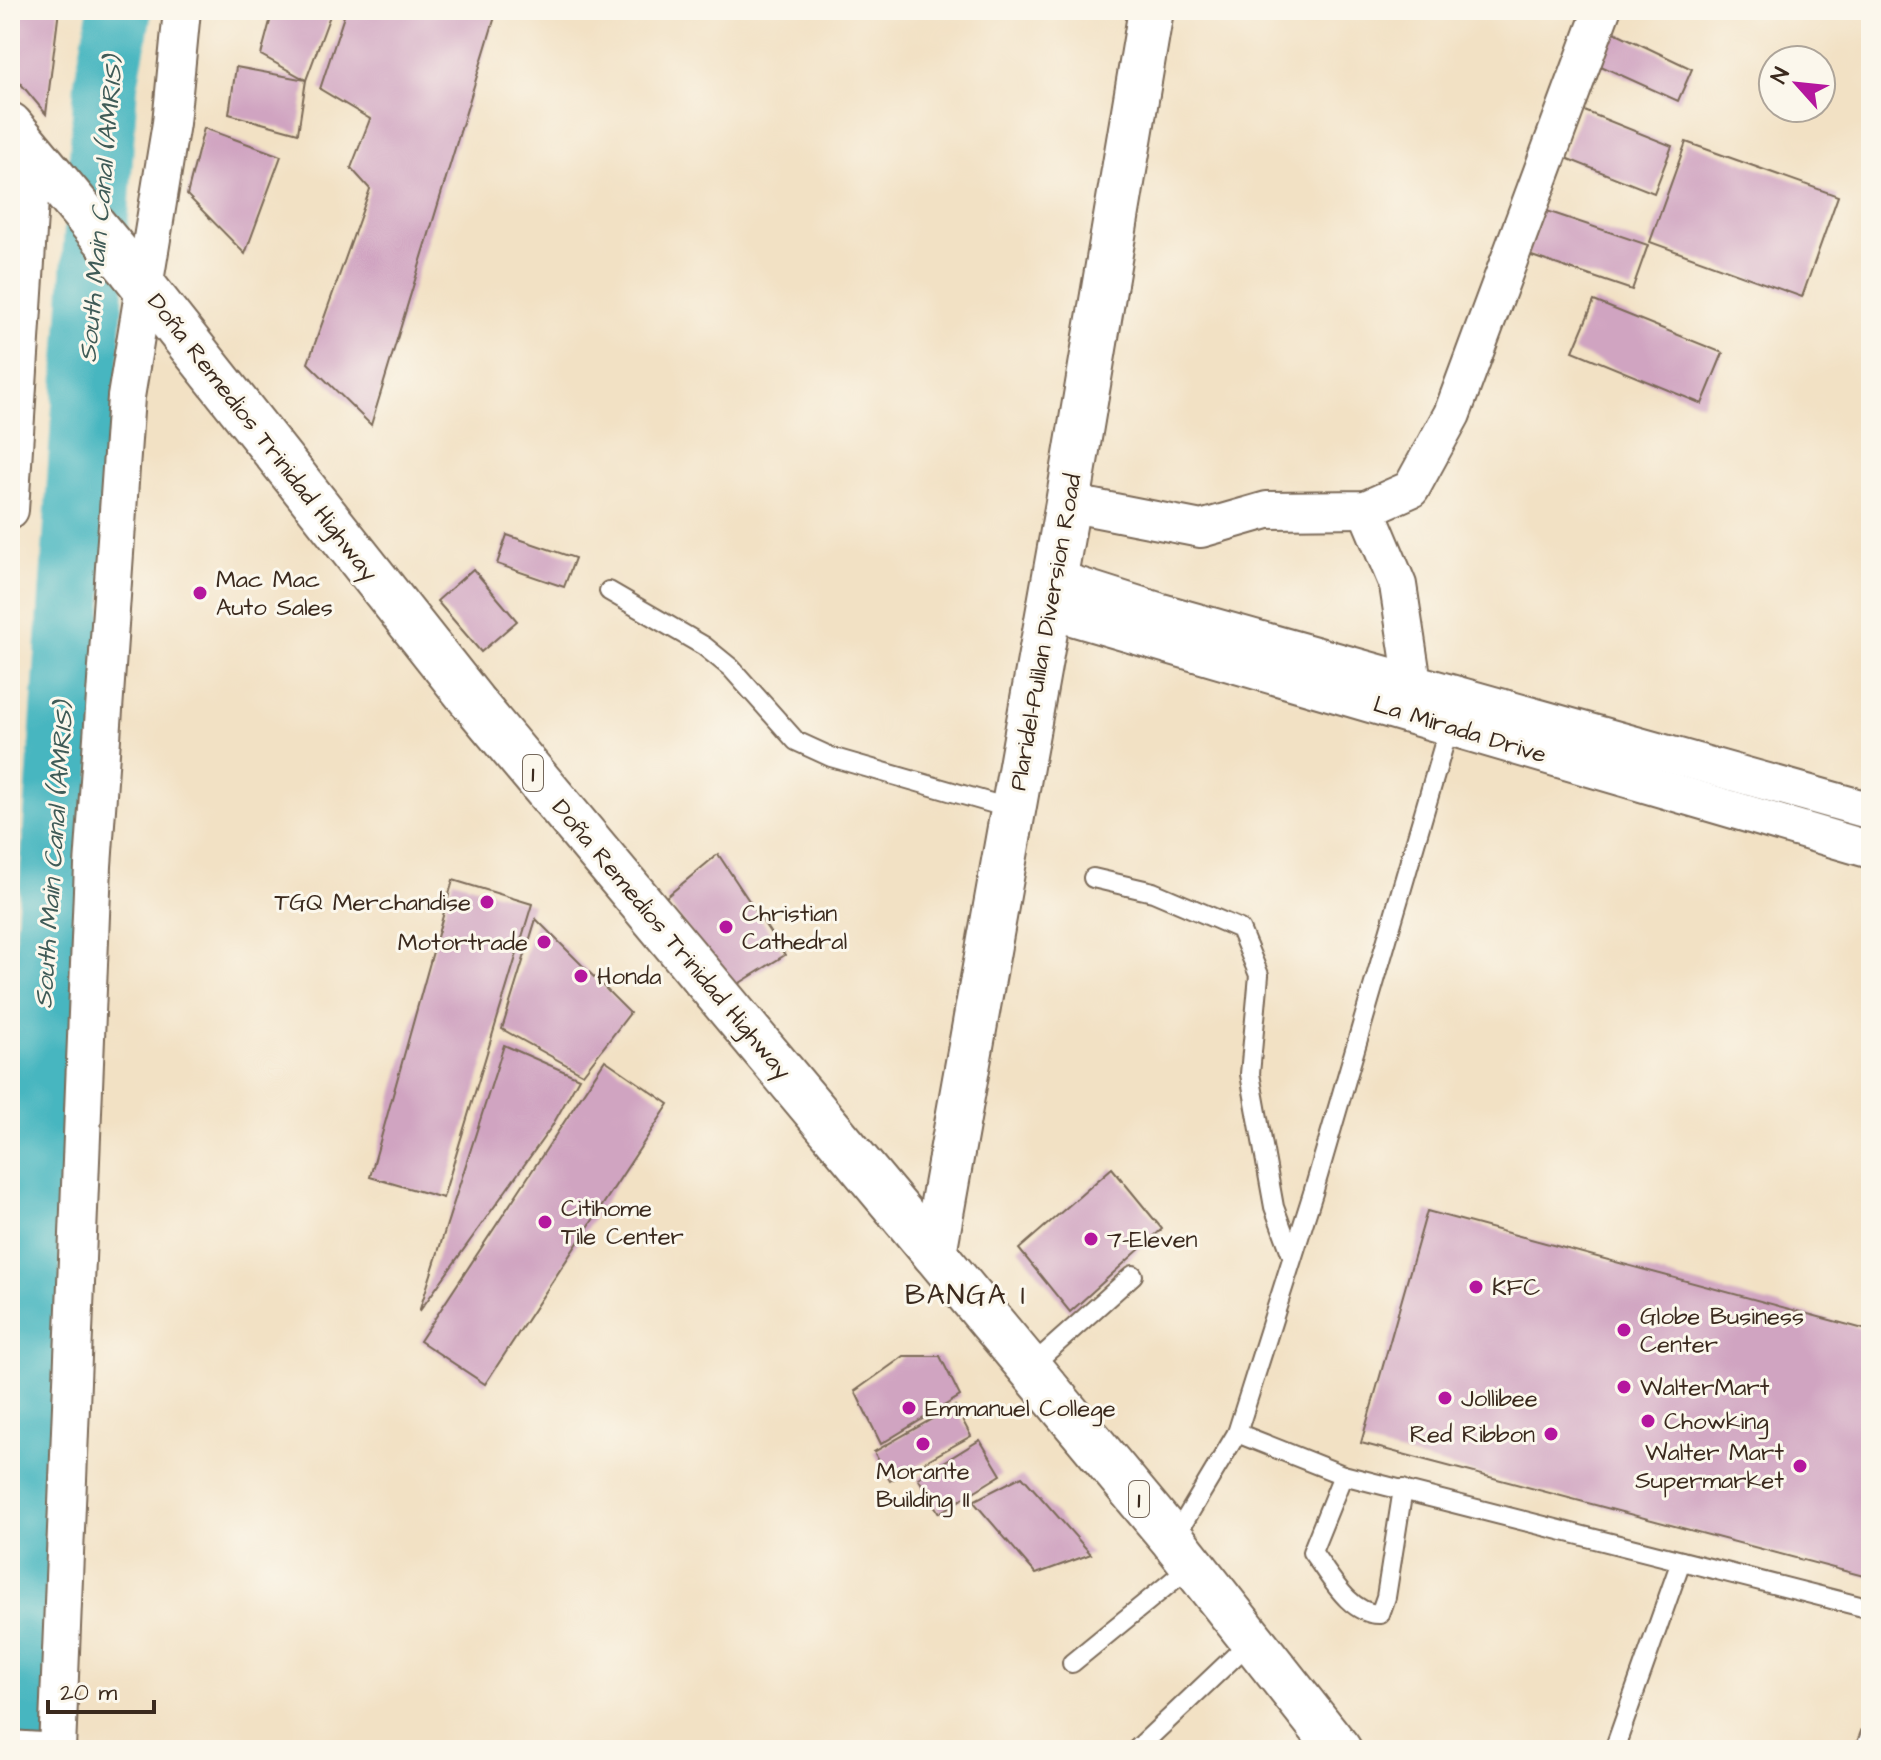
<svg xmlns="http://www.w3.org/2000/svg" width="1881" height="1760" viewBox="0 0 1881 1760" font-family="'Architects Daughter',sans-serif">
<rect width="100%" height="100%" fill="#fbf7ec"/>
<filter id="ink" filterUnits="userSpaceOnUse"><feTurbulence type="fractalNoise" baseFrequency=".0125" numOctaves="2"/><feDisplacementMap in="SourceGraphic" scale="16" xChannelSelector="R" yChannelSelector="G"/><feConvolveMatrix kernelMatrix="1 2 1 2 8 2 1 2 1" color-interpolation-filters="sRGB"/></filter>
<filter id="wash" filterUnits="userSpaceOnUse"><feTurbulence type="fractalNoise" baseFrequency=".006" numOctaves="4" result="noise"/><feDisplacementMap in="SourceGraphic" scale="32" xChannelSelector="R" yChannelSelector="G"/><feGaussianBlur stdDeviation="1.8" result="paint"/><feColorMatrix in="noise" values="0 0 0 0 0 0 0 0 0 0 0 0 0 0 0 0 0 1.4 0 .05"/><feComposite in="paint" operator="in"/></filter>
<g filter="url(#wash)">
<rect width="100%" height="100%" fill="#f2e1c4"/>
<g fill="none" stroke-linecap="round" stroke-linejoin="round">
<path stroke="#47b6c0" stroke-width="64" d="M 22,1750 L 33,1475 L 28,1226 L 106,84 L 120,10"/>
</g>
<g id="blocks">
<g fill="#d0a4c1">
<path d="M 10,10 L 59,10 L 46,114 L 10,71 Z"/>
<path d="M 273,10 L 332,10 L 306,80 L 261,55 Z"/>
<path d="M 346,10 L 497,10 L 371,425 L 308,363 L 370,189 L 351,168 L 370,119 L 320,89 Z"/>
<path d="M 1608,29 L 1692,69 L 1678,101 L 1592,62 Z"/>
<path d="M 236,67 L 306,80 L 298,133 L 229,114 Z"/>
<path d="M 1582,110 L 1672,146 L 1654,193 L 1563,157 Z"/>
<path d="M 204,128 L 281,156 L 245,254 L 187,195 Z"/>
<path d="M 1686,142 L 1838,196 L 1802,297 L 1650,242 Z"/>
<path d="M 1538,208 L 1648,245 L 1632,290 L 1523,253 Z"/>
<path d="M 1594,301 L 1723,353 L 1702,404 L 1573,351 Z"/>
<path d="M 507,535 L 575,558 L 564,587 L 497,564 Z"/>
<path d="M 473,569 L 517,621 L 481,652 L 437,601 Z"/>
<path d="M 718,854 L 785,955 L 730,989 L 665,898 Z"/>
<path d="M 453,880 L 532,904 L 443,1198 L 370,1177 Z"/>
<path d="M 536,919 L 630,1013 L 583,1074 L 502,1029 Z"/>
<path d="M 504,1045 L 579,1078 L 552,1126 L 419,1312 Z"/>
<path d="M 605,1060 L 669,1104 L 485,1384 L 420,1341 Z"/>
<path d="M 1112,1168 L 1162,1229 L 1070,1312 L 1019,1249 Z"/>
<path d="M 1427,1211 L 1871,1331 L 1871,1578 L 1361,1443 Z"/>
<path d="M 904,1356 L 940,1356 L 960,1396 L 881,1444 L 855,1391 Z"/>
<path d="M 955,1406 L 971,1436 L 890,1481 L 874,1452 Z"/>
<path d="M 980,1440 L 1001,1475 L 939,1513 L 918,1478 Z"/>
<path d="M 1022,1476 L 1091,1554 L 1036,1574 L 973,1501 Z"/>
</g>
</g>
</g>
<g filter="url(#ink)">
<use href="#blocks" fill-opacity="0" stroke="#7b6a58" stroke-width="2"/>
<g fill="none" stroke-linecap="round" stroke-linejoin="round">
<defs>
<g id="service">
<path d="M 609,591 L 704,646 L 731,668 L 796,741 L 831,757 L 1012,809"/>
<path d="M 1093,878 L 1153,892 L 1240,929 L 1259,975 L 1250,1074 L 1274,1207 L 1291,1253"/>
<path d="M 1029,1368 L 1133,1275"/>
<path d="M 1237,1433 L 1343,1475 L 1871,1609"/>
<path d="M 1343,1475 L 1312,1552 C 1329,1574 1349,1615 1380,1614 L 1386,1597 L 1403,1489"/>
<path d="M 1173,1540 L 1237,1433 L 1313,1193 L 1451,720"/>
<path d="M 1072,1663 L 1192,1565"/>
<path d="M 10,1740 L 57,1743"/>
<path d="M 1136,1750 L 1251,1641"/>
<path d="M 1614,1750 L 1681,1561"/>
<path d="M 1865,1750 L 1871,1733"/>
</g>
<g id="minor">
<path d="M 1068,503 L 1201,529 L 1267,510 L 1366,509 L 1411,489 L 1452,414 L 1602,10"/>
<path d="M 1366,509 L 1398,585 L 1413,683"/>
<path d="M 10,510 L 33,153"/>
<path d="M 1054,578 L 1158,611 L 1871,811"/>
<path d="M 1048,610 L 1871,850"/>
<path d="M 57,1750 L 93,866 L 126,397 L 171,123 L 182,10"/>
</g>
<path id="primary" d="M 10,125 L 131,270 L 473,702 L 934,1253"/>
<path id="trunk" d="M 1151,10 L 1068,503 L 934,1253 L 1173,1540 L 1339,1750"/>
</defs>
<use href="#service" stroke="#7b6a58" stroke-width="22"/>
<use href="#minor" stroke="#7b6a58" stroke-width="40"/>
<use href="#primary" stroke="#7b6a58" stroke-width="48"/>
<use href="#trunk" stroke="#7b6a58" stroke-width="48"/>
<use href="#service" stroke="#fff" stroke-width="18"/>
<use href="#minor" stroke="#fff" stroke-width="36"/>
<use href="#primary" stroke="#fff" stroke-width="44"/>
<use href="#trunk" stroke="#fff" stroke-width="44"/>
</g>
</g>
<g fill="#b5179e" stroke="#fbf7ec" stroke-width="3">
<circle cx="200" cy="593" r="8"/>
<circle cx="487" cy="902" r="8"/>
<circle cx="726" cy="927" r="8"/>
<circle cx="544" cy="942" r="8"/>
<circle cx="581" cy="976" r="8"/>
<circle cx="545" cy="1222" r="8"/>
<circle cx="1091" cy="1239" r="8"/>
<circle cx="1476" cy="1287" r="8"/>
<circle cx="1624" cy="1330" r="8"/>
<circle cx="1624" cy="1387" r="8"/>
<circle cx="1445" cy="1398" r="8"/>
<circle cx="909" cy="1408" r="8"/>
<circle cx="1648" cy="1421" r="8"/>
<circle cx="1551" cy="1434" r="8"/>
<circle cx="923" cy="1444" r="8"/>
<circle cx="1800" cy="1466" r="8"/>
</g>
<g text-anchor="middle" stroke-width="6" stroke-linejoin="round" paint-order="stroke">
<g fill="#fbf7ec" stroke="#75685c" stroke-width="2">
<rect x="523" y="755" width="20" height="36" rx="6"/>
<rect x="1129" y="1481" width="20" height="36" rx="6"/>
</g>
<g font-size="22" font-weight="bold" fill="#3b2a1e">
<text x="533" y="781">1</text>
<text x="1139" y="1507">1</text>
</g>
<g font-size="24" fill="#3b2a1e" stroke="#fbf7ec">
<text transform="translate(263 437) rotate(52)" y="8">Doña Remedios Trinidad Highway</text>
<text transform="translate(1045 632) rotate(-80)" y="8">Plaridel-Pulilan Diversion Road</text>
<text transform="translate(1460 729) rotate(17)" y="8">La Mirada Drive</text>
<text transform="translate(672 939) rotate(50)" y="8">Doña Remedios Trinidad Highway</text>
</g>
<g font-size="24" fill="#3b2a1e" stroke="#fbf7ec" text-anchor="start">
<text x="216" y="587">Mac Mac<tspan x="216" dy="28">Auto Sales</tspan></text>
<text x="471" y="910" text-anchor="end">TGQ Merchandise</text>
<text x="742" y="921">Christian<tspan x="742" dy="28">Cathedral</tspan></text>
<text x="528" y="950" text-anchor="end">Motortrade</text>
<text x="597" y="984">Honda</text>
<text x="561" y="1216">Citihome<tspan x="561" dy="28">Tile Center</tspan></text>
<text x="1107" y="1247">7-Eleven</text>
<text x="1492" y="1295">KFC</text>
<text x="1640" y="1324">Globe Business<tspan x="1640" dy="28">Center</tspan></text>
<text x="1640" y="1395">WalterMart</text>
<text x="1461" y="1406">Jollibee</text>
<text x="925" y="1416">Emmanuel College</text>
<text x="1664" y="1429">Chowking</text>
<text x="1535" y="1442" text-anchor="end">Red Ribbon</text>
<text x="1784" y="1460" text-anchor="end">Walter Mart<tspan x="1784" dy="28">Supermarket</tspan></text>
<text x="923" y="1479" text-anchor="middle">Morante<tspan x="923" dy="28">Building II</tspan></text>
</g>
<g font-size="26" font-style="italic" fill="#3f5b57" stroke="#fbf7ec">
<text transform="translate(100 209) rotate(-85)" y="9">South Main Canal (AMRIS)</text>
<text transform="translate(53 855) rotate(-86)" y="9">South Main Canal (AMRIS)</text>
</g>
<g font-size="28" letter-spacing="2" fill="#3b2a1e" stroke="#fbf7ec">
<text x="966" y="1304">BANGA I</text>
</g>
</g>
<rect width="1881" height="1760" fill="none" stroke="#fbf7ec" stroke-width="40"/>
<g transform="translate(1797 84) rotate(297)"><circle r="38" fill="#fbf7ec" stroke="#aea59a" stroke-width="2"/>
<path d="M0-6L14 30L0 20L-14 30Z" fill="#b5179e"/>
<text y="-12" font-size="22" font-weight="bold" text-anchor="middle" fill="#3b2a1e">N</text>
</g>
<path d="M48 1700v12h106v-12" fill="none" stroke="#3b2a1e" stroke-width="4"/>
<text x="60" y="1700" font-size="24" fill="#3b2a1e" stroke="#fbf7ec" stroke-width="6" paint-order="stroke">20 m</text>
</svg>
